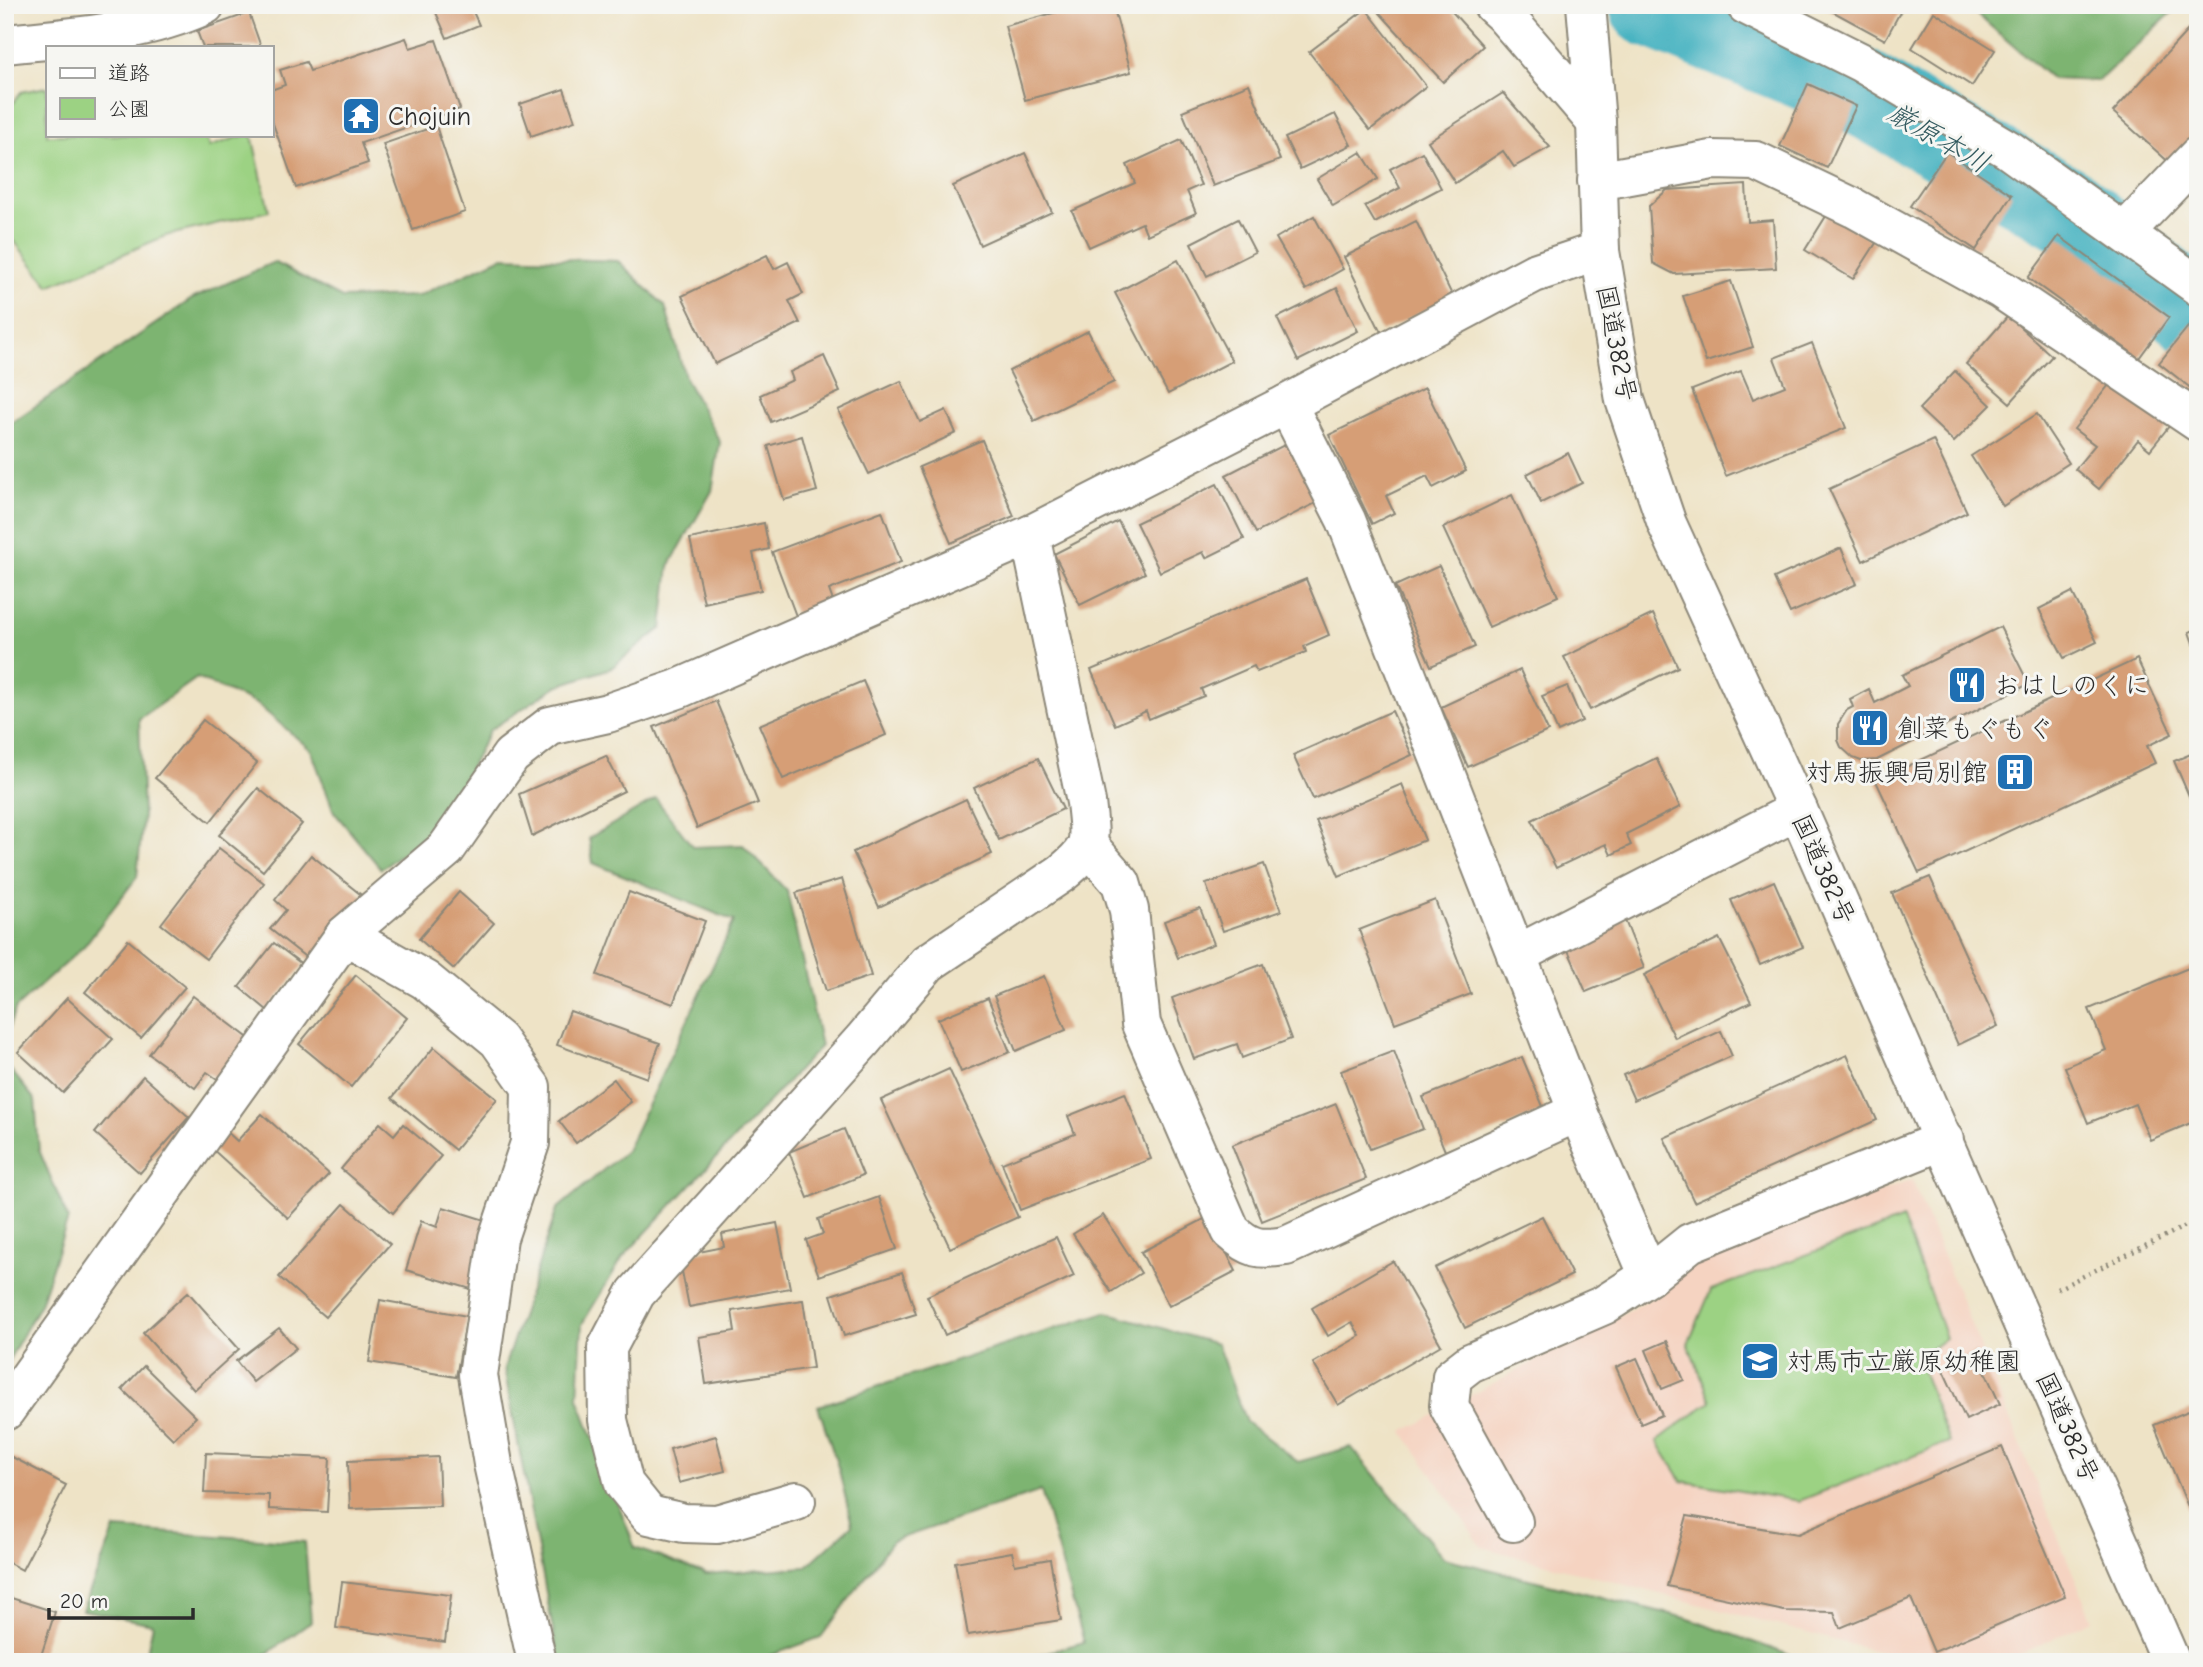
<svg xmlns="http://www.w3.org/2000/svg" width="2203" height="1667" viewBox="0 0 2203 1667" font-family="'Comic Neue','Klee One',sans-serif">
<rect width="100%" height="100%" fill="#f6f6f2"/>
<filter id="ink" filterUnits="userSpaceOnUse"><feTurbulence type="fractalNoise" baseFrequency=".0143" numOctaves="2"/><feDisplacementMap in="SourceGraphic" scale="14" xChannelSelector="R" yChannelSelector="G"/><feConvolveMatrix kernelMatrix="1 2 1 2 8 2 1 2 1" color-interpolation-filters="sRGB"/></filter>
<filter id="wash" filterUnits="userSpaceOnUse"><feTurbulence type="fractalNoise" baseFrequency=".00686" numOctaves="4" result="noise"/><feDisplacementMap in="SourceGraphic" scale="28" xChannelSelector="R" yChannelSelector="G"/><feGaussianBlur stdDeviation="1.57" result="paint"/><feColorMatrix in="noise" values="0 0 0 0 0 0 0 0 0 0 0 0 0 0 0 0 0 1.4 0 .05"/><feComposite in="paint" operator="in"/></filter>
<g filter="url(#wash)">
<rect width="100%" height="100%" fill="#eee3c6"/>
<path fill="#f5d3c1" d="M 1912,1180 L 2092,1620 L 2004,1662 L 1917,1662 L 1482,1547 L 1403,1432 L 1667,1290 L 1685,1266 Z"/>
<g fill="#9cd283" stroke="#647e57" stroke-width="2">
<path d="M 47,87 L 47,135 L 205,135 L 209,147 L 245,135 L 252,135 L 269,211 L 165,236 L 49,286 L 5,229 L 5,114 L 21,92 Z"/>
<path d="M 1903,1219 L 1946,1338 L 1918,1359 L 1949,1442 L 1799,1501 L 1682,1481 L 1657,1441 L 1711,1401 L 1688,1344 L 1711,1290 Z"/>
</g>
<g fill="#7db471" stroke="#54704e" stroke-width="2">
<path d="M 1966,5 L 2180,5 L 2098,81 L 2052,79 Z"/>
<path d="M 502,257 L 618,261 L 665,306 L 686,380 L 720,442 L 712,491 L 669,566 L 662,628 L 611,668 L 557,686 L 490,730 L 440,825 L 381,869 L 334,812 L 311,750 L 257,704 L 197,678 L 139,719 L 143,816 L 137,877 L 84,946 L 15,1009 L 5,1040 L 5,427 L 192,299 L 274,262 L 342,298 L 418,296 Z"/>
<path d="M 656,799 L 693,847 L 743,845 L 787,891 L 821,1046 L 623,1257 L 582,1324 L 578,1398 L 635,1548 L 706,1574 L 806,1567 L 852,1525 L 839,1470 L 818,1406 L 1106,1312 L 1217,1344 L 1246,1422 L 1298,1462 L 1351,1447 L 1444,1558 L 1686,1618 L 1809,1662 L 1012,1662 L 1084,1642 L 1041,1491 L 892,1541 L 821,1637 L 753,1662 L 559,1662 L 504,1368 L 557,1209 L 626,1151 L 734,921 L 593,863 L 589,838 Z"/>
<path d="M 5,1063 L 35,1100 L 39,1150 L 68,1219 L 40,1304 L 5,1367 Z"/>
<path d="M 115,1529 L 305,1542 L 311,1622 L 255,1662 L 145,1662 L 153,1624 L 82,1610 Z"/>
</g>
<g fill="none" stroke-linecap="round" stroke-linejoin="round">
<path stroke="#43b1c0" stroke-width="86" d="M 1652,5 L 1847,84 L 2069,211 L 2198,316"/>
</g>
<g id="blocks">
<g fill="#d69e76">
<path d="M 440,5 L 470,5 L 479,25 L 447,38 L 434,8 Z"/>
<path d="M 1083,5 L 1113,5 L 1131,72 L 1025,100 L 1005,26 Z"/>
<path d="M 1386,5 L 1446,5 L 1483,46 L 1443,82 L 1379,12 Z"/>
<path d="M 1821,5 L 1904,5 L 1885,40 Z"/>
<path d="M 1366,9 L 1426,86 L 1370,130 L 1309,52 Z"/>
<path d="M 1934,12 L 1995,50 L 1972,86 L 1912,48 Z"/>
<path d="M 249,13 L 261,47 L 203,47 L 197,31 Z"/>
<path d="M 2198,19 L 2198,137 L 2172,165 L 2113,112 Z"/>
<path d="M 406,38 L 410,48 L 436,40 L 460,109 L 361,143 L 368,163 L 296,188 L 271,118 L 271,90 L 285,85 L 280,70 L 306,62 L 310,71 Z"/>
<path d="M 1249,84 L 1280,160 L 1213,186 L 1182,111 Z"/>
<path d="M 1808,84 L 1856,106 L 1827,168 L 1780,146 Z"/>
<path d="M 564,89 L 575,121 L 531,136 L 520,104 Z"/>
<path d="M 1503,93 L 1550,147 L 1514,167 L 1503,151 L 1455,183 L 1428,141 Z"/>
<path d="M 1335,114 L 1351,145 L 1300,169 L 1285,138 Z"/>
<path d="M 436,126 L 465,212 L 413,230 L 383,144 Z"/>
<path d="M 1181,140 L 1201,185 L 1187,191 L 1196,213 L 1147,235 L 1142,223 L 1089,247 L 1072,211 L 1135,183 L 1127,165 Z"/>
<path d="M 1361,152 L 1378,179 L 1333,206 L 1317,179 Z"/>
<path d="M 1422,152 L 1441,188 L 1375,223 L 1365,206 L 1400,188 L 1390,169 Z"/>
<path d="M 1947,152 L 2012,195 L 1976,250 L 1910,206 Z"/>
<path d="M 1025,153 L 1052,212 L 980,245 L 953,186 Z"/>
<path d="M 1746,185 L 1748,222 L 1773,220 L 1776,268 L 1674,274 L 1653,263 L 1649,206 L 1667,190 Z"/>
<path d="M 1828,213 L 1876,243 L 1853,279 L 1805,250 Z"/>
<path d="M 1314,216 L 1343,269 L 1306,290 L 1276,238 Z"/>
<path d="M 1238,219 L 1255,252 L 1207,276 L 1191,243 Z"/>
<path d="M 1416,221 L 1453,297 L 1381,332 L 1344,257 Z"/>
<path d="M 2059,236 L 2169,317 L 2139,358 L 2028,278 Z"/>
<path d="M 767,255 L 774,269 L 788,262 L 803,294 L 789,301 L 800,323 L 715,364 L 682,296 Z"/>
<path d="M 1178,260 L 1232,361 L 1168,394 L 1115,293 Z"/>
<path d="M 1731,281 L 1753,347 L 1706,362 L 1683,296 Z"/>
<path d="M 1337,288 L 1358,331 L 1298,361 L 1277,318 Z"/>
<path d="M 2008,316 L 2052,356 L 2010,403 L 1966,364 Z"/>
<path d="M 2191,323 L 2198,328 L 2198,394 L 2159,363 Z"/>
<path d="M 1088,331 L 1114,382 L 1034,421 L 1009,371 Z"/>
<path d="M 1812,343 L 1846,428 L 1726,476 L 1692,390 L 1741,371 L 1753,399 L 1785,386 L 1774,358 Z"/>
<path d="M 824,356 L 840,392 L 771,422 L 760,395 L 793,380 L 790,372 Z"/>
<path d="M 1955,371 L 1991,405 L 1954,442 L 1919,409 Z"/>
<path d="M 2113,380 L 2170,425 L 2150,450 L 2138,440 L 2099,489 L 2075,469 L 2095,445 L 2074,429 Z"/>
<path d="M 901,381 L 920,422 L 946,410 L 956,433 L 869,474 L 838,410 Z"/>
<path d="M 1425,388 L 1466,471 L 1433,488 L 1427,476 L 1386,496 L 1394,513 L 1372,524 L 1329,435 Z"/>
<path d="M 2037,414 L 2069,463 L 2003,506 L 1971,456 Z"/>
<path d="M 802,436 L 817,491 L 784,500 L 768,446 Z"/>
<path d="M 982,440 L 1014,516 L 951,543 L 919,467 Z"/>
<path d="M 1294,440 L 1324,499 L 1256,533 L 1226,475 Z"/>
<path d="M 1933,440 L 1967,512 L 1863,561 L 1829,489 Z"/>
<path d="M 1568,453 L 1582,483 L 1541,503 L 1527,474 Z"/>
<path d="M 1217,484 L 1244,539 L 1206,558 L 1203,552 L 1160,572 L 1136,523 Z"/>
<path d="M 1512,495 L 1558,596 L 1489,627 L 1443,528 Z"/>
<path d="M 882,511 L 901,562 L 829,590 L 833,601 L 796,616 L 772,552 Z"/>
<path d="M 1118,521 L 1145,573 L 1080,605 L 1054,554 Z"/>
<path d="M 764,523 L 769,549 L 753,553 L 761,590 L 704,603 L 690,539 Z"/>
<path d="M 1841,548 L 1857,584 L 1790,613 L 1774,578 Z"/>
<path d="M 1439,566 L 1475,647 L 1431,666 L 1395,586 Z"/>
<path d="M 1306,579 L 1329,635 L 1304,646 L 1306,652 L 1257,672 L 1254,666 L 1201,689 L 1204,696 L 1149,719 L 1146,711 L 1115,725 L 1091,670 Z"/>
<path d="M 2072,592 L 2097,642 L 2064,658 L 2039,609 Z"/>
<path d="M 1653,614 L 1678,667 L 1590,710 L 1564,657 Z"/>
<path d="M 2000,627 L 2029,684 L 1877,760 L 1861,761 L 1853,758 L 1841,747 L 1838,740 L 1838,724 L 1847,710 L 1853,707 L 1850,699 L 1869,689 L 1875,703 L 1908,686 L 1902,675 Z"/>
<path d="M 2198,629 L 2198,655 L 2197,655 L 2189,632 Z"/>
<path d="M 2137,659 L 2172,734 L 2147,746 L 2155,763 L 1919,873 L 1876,781 Z"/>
<path d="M 1520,670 L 1548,731 L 1468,767 L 1441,707 Z"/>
<path d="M 863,681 L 886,735 L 783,779 L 759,725 Z"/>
<path d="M 1567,686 L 1582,721 L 1558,732 L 1542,696 Z"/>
<path d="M 716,701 L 758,803 L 697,828 L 654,727 Z"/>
<path d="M 1392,711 L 1412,755 L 1313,799 L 1293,755 Z"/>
<path d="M 203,720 L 257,763 L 210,822 L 155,778 Z"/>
<path d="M 2198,751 L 2198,817 L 2174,761 Z"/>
<path d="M 606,756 L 624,791 L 532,836 L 519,794 Z"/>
<path d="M 1038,758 L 1063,809 L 999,840 L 974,788 Z"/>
<path d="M 1656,758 L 1680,807 L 1626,834 L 1631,845 L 1611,855 L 1606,844 L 1556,868 L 1532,820 Z"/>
<path d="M 1402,784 L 1425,840 L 1339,876 L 1316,821 Z"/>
<path d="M 258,788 L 302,824 L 263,871 L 219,835 Z"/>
<path d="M 966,799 L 992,854 L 879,907 L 853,852 Z"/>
<path d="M 219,848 L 264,883 L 206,959 L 161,924 Z"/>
<path d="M 311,855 L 365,898 L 313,963 L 270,929 L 286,910 L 275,900 Z"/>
<path d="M 1264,864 L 1281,911 L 1223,931 L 1206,884 Z"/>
<path d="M 1930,877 L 1998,1026 L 1958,1045 L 1892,893 Z"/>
<path d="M 842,879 L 871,976 L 826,991 L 796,893 Z"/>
<path d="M 1774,881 L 1803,947 L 1760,965 L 1731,900 Z"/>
<path d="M 459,892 L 494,923 L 454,969 L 419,939 Z"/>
<path d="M 629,892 L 705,921 L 673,1004 L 597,975 Z"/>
<path d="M 1435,900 L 1471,994 L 1395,1023 L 1359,930 Z"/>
<path d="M 1200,908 L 1214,944 L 1178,958 L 1164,921 Z"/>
<path d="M 1624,918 L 1644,968 L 1586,992 L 1565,943 Z"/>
<path d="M 1719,938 L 1751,1002 L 1675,1038 L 1644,975 Z"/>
<path d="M 128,940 L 185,987 L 141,1038 L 85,992 Z"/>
<path d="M 274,943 L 303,965 L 267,1010 L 239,987 Z"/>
<path d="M 1263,964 L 1291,1039 L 1242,1058 L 1237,1044 L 1194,1059 L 1172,998 Z"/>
<path d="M 2198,964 L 2198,1120 L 2150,1140 L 2135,1104 L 2088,1123 L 2065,1067 L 2106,1050 L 2089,1009 Z"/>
<path d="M 356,975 L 407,1018 L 351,1087 L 299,1044 Z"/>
<path d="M 1044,976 L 1066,1030 L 1016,1051 L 994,996 Z"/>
<path d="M 193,996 L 251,1040 L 220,1081 L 207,1072 L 195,1088 L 149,1054 Z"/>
<path d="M 67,998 L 113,1039 L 63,1093 L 18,1052 Z"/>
<path d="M 988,998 L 1010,1052 L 961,1072 L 938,1019 Z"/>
<path d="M 570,1011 L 660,1043 L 647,1078 L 557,1045 Z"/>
<path d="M 1721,1031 L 1732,1056 L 1634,1100 L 1623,1075 Z"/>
<path d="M 434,1047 L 497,1099 L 455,1150 L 392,1098 Z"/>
<path d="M 1394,1051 L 1423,1129 L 1370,1149 L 1341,1071 Z"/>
<path d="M 1847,1055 L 1877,1120 L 1694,1202 L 1664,1138 Z"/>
<path d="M 1522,1057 L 1545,1111 L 1445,1151 L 1423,1097 Z"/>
<path d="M 949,1069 L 1018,1217 L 950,1248 L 881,1100 Z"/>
<path d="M 143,1076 L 189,1117 L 140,1173 L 95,1133 Z"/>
<path d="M 614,1079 L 631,1102 L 576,1143 L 559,1121 Z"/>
<path d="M 1125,1093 L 1151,1159 L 1020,1210 L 1002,1163 L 1075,1134 L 1068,1116 Z"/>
<path d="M 1336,1104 L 1366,1179 L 1262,1221 L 1232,1145 Z"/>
<path d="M 262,1114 L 329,1174 L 288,1218 L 210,1147 L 225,1130 L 237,1141 Z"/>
<path d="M 380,1123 L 394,1135 L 403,1124 L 441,1156 L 393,1213 L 341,1169 Z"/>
<path d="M 844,1129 L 863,1175 L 808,1198 L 789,1152 Z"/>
<path d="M 879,1197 L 897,1249 L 819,1276 L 806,1240 L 823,1234 L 818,1219 Z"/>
<path d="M 344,1204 L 390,1244 L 325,1317 L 279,1277 Z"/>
<path d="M 443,1207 L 491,1222 L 471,1289 L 406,1270 L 421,1221 L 437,1227 Z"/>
<path d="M 1103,1215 L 1141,1273 L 1111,1292 L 1073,1234 Z"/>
<path d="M 1542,1216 L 1572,1275 L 1465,1328 L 1435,1268 Z"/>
<path d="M 1208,1217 L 1236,1271 L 1169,1306 L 1141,1252 Z"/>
<path d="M 777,1223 L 790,1288 L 689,1307 L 679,1256 L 724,1247 L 722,1234 Z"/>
<path d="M 1056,1237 L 1074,1276 L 945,1335 L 927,1296 Z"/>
<path d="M 1393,1261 L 1441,1345 L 1338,1405 L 1313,1363 L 1360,1336 L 1352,1322 L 1328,1336 L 1312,1308 Z"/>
<path d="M 902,1272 L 916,1314 L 844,1336 L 831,1295 Z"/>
<path d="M 188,1292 L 239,1349 L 194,1390 L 143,1333 Z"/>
<path d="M 380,1300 L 467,1316 L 456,1377 L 369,1362 Z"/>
<path d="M 803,1300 L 813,1368 L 706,1384 L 699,1337 L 735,1331 L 732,1311 Z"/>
<path d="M 279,1328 L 296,1348 L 253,1382 L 236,1361 Z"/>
<path d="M 1667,1341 L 1684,1380 L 1662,1389 L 1646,1350 Z"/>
<path d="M 1976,1352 L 2000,1404 L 1966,1420 L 1942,1368 Z"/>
<path d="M 1637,1358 L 1662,1415 L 1641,1424 L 1616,1367 Z"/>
<path d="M 144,1366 L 196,1417 L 173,1439 L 122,1389 Z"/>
<path d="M 2198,1407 L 2198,1506 L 2189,1509 L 2154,1425 Z"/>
<path d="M 716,1436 L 725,1471 L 679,1483 L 670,1449 Z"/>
<path d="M 2002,1447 L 2065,1596 L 1934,1652 L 1911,1598 L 1840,1628 L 1834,1612 L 1784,1611 L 1667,1586 L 1687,1516 L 1798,1534 Z"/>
<path d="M 206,1453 L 330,1458 L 327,1512 L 269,1509 L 269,1495 L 204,1493 Z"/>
<path d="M 12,1457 L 66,1485 L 22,1570 L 5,1561 L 5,1470 Z"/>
<path d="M 438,1457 L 440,1506 L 350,1509 L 348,1461 Z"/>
<path d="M 1012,1552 L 1015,1565 L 1050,1559 L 1061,1620 L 968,1635 L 955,1562 Z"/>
<path d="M 342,1582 L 451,1595 L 445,1642 L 336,1628 Z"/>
<path d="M 5,1596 L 55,1612 L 39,1662 L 5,1662 Z"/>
</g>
</g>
</g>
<g filter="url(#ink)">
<use href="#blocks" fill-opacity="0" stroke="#8c8778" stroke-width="2"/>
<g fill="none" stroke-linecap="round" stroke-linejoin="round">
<defs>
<g id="minor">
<path d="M 1493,5 L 1504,15 L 1596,122"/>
<path d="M 1746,5 L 1860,62 L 2009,150 L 2198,286"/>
<path d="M 5,44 C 73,37 142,34 205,5"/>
<path d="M 1597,181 L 1712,160 L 1756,161 L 1854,208 L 2002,290 L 2198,422"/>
<path d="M 2125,232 L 2198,156"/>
<path d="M 1287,404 L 1346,520 L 1578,1112 L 1649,1276"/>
<path d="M 1088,845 L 1121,883 L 1129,910 L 1141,1024 L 1231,1231 C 1251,1249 1259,1250 1286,1246 L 1578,1112"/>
<path d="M 1516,955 L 1798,810"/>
<path d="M 5,1411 L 345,935"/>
<path d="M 796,1501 L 717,1524 L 684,1523 L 649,1515 L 624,1484 L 608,1420 L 607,1348 L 636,1293 L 863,1040 L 928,963 L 1062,873 C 1094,847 1090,841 1086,802 L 1030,535"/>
<path d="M 1513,1522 L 1449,1406 L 1452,1377 L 1470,1363 L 1604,1305 L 1649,1276 L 1690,1243 L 1944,1140"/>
<path d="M 537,1662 L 493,1464 L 478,1375 L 498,1238 L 530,1143 L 531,1087 L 498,1040 L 425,980 L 345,935 L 446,849 L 511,756 L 550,726 L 608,713 L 678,689 L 1030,535 L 1287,404 L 1534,273 L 1600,251"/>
</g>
<path id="highway" d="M 1586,5 L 1596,122 L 1600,251 L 1625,400 L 1667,524 L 1798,810 L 2171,1662"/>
</defs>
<use href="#minor" stroke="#8c8778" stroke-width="42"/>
<use href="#highway" stroke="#8c8778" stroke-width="42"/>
<path stroke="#8c8778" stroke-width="4.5" stroke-dasharray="2 5" stroke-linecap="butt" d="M 2057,1289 L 2198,1220"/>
<use href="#minor" stroke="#fff" stroke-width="38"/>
<use href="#highway" stroke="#fff" stroke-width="38"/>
</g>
</g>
<defs>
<symbol id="temple-square" viewBox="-11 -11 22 22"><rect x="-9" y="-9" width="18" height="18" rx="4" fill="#1f6fb2" stroke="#f6f6f2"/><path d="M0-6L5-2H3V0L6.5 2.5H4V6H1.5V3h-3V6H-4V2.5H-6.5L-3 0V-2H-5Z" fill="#fff"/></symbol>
<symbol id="restaurant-square" viewBox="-11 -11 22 22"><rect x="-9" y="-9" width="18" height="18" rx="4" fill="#1f6fb2" stroke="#f6f6f2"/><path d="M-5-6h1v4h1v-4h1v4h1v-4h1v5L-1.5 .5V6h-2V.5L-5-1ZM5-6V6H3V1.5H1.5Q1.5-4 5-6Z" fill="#fff"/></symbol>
<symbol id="building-square" viewBox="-11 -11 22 22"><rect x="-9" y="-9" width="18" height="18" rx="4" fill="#1f6fb2" stroke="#f6f6f2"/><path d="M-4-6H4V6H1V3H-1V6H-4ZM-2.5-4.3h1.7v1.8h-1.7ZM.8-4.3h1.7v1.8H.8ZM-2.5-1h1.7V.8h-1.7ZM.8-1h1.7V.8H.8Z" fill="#fff"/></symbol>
<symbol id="school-square" viewBox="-11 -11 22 22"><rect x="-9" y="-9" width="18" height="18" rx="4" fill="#1f6fb2" stroke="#f6f6f2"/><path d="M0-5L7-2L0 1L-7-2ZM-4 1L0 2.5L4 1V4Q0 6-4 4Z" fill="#fff"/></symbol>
</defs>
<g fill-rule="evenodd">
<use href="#temple-square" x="339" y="94" width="44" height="44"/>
<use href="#restaurant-square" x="1945" y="663" width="44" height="44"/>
<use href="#restaurant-square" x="1848" y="706" width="44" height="44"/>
<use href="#building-square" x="1993" y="750" width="44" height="44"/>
<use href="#school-square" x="1738" y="1339" width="44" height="44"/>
</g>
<g text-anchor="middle" stroke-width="6" stroke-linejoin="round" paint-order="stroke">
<g font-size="26" fill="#2b2b2b" stroke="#f6f6f2" text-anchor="start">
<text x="388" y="125">Chojuin</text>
<text x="1994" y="694">おはしのくに</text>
<text x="1897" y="737">創菜もぐもぐ</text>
<text x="1988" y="781" text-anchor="end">対馬振興局別館</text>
<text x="1787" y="1370">対馬市立厳原幼稚園</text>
</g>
<g font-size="26" fill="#2b2b2b" stroke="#f6f6f2">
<text transform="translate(1617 343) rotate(79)" y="9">国道382号</text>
<text transform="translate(1824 869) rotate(66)" y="9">国道382号</text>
<text transform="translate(2068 1427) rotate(66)" y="9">国道382号</text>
</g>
<g font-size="28" font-style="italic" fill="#335a5f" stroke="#f6f6f2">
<text transform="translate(1939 137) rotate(30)" y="10">厳原本川</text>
</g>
</g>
<rect width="2203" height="1667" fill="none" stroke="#f6f6f2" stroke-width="28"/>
<rect x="46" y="46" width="228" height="91" fill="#f6f6f2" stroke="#a5a5a2" stroke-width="2"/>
<rect x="60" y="68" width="35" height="10" fill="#ffffff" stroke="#a5a5a2" stroke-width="2"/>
<text x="108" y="80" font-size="21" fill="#2b2b2b">道路</text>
<rect x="60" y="98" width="35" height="21" fill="#9cd283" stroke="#a5a5a2" stroke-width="2"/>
<text x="108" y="116" font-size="21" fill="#2b2b2b">公園</text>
<path d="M49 1608v10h144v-10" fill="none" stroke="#2b2b2b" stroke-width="3.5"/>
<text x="60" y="1608" font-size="21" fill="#2b2b2b" stroke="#f6f6f2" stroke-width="5" paint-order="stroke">20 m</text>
</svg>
